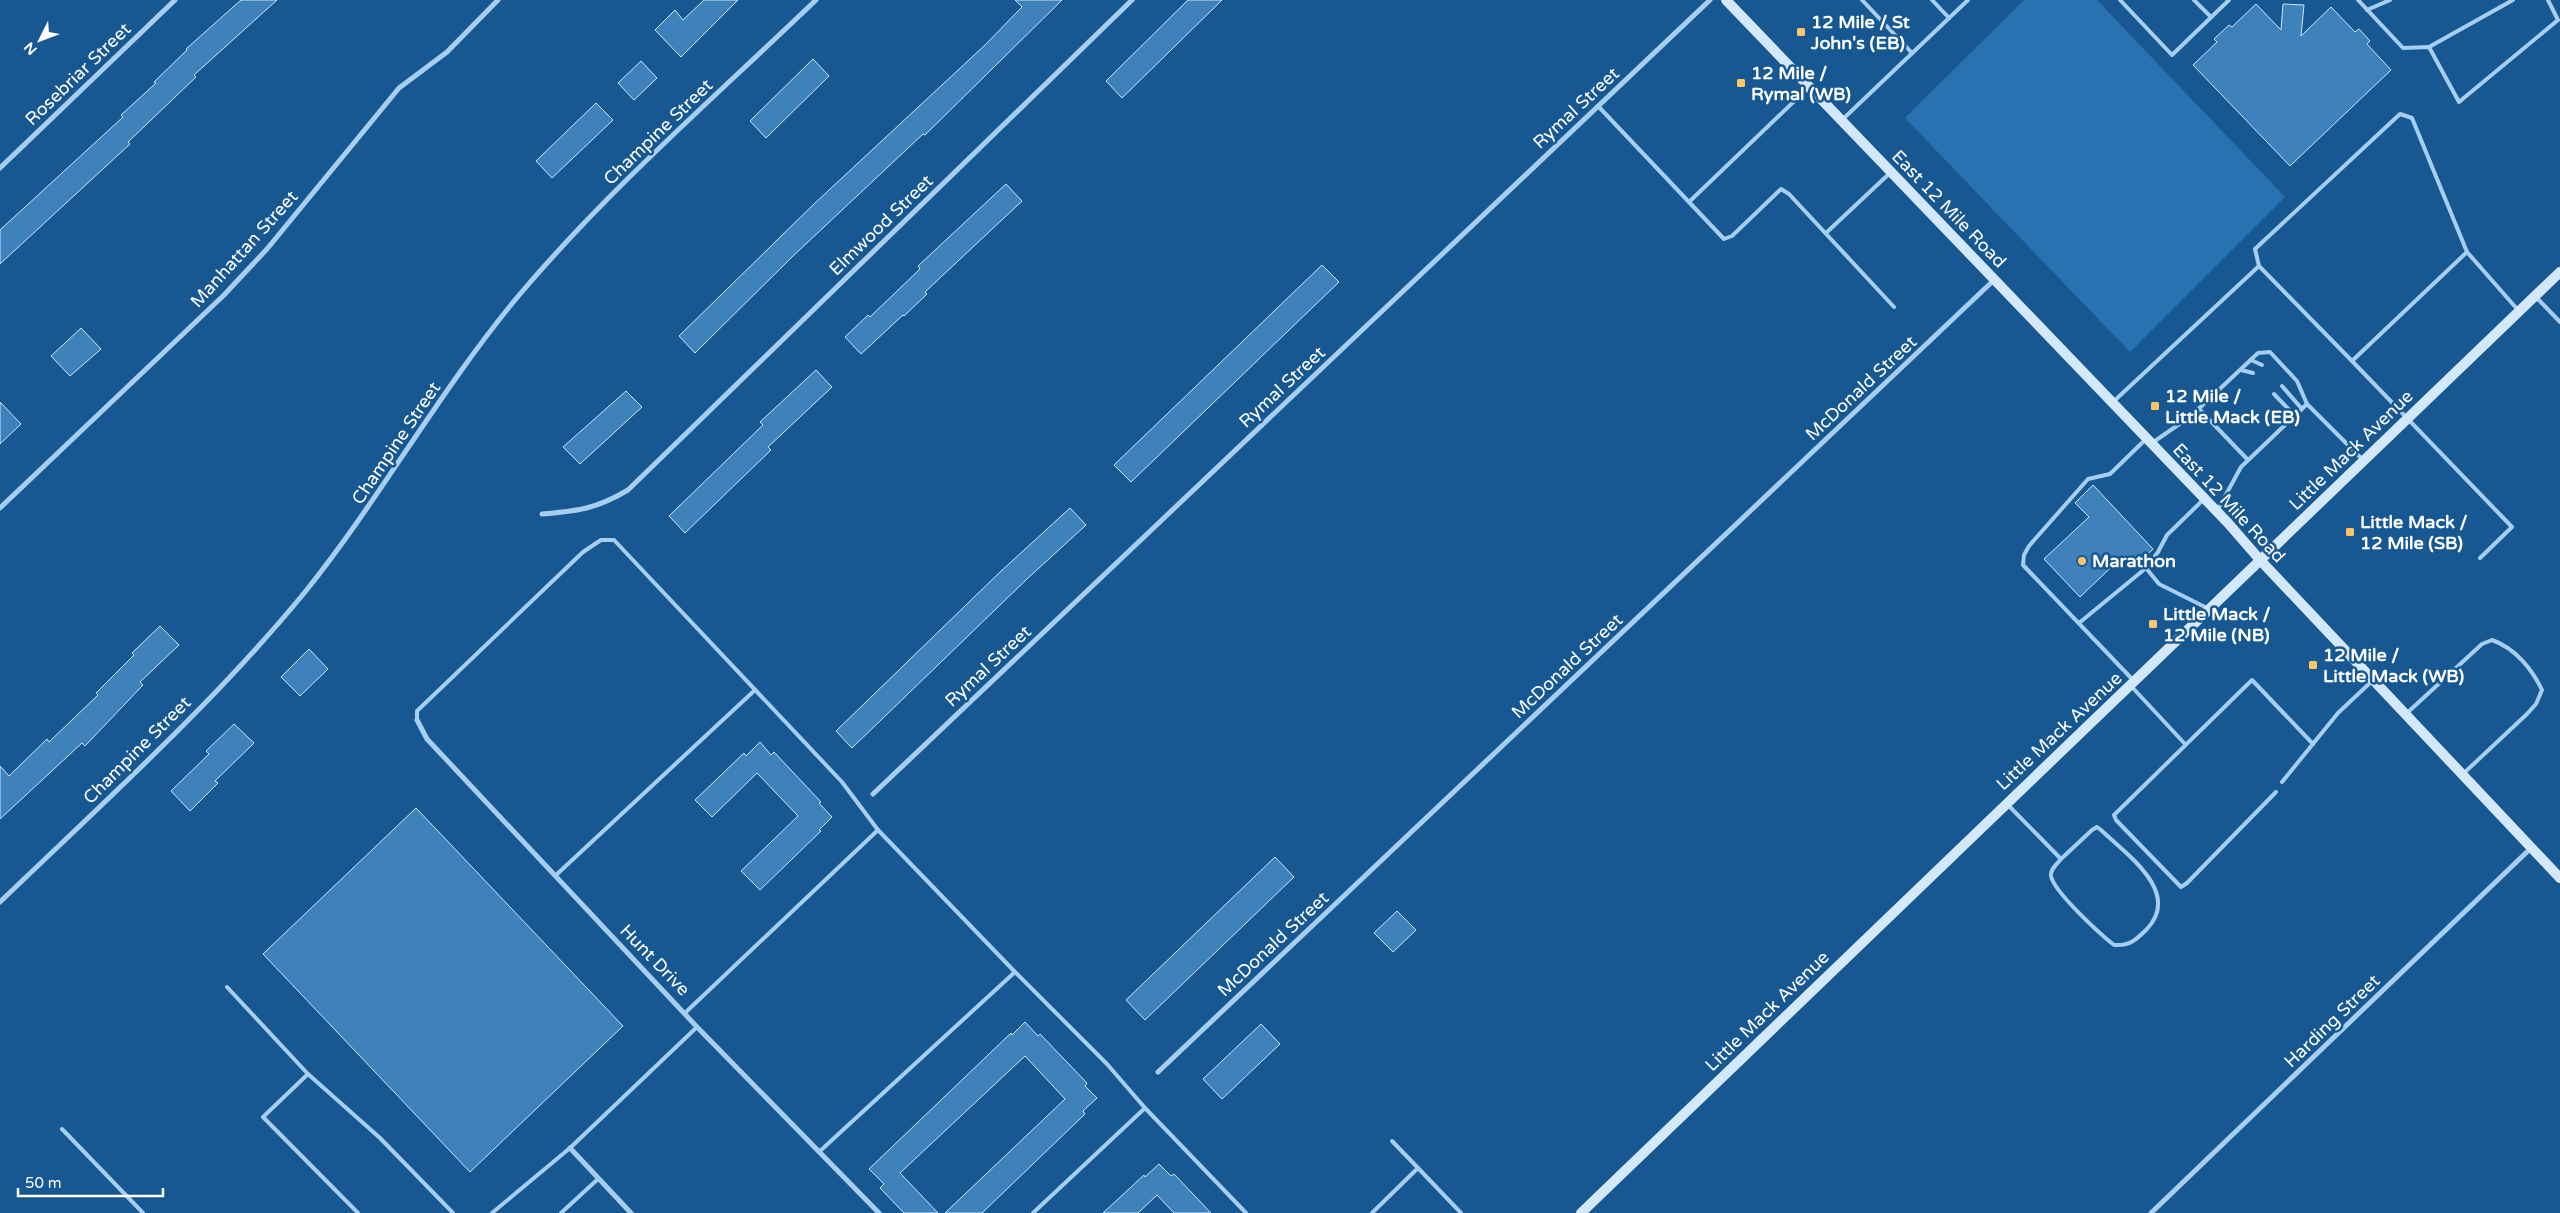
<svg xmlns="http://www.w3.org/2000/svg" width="2560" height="1213" viewBox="0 0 2560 1213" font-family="'Varela Round',sans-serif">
<rect width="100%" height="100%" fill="#175892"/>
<path fill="#2972b1" d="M 2024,0 L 2097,0 L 2285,197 L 2130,352 L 1905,118 Z"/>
<g fill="#3f81ba" stroke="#cce6fb">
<path d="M 241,0 L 277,0 L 194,75 L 196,77 L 128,142 L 130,144 L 0,264 L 0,230 L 123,117 L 121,115 L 156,83 L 154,82 L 187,50 L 186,49 Z"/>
<path d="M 704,0 L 738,0 L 681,57 L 655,30 L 675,10 L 683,20 Z"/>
<path d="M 1015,0 L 1062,0 L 925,135 L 923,134 L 792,257 L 695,353 L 679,336 L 814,204 L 985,45 L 1022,7 Z"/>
<path d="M 1188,0 L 1222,0 L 1122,98 L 1106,81 Z"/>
<path d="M 2256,4 L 2281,30 L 2283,4 L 2304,5 L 2301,36 L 2331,7 L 2355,32 L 2359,29 L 2370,41 L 2367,44 L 2391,70 L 2290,166 L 2193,65 L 2217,42 L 2214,39 L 2229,25 L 2232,27 Z"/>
<path d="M 813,59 L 829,76 L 766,138 L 750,121 Z"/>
<path d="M 641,61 L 657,78 L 634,100 L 618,83 Z"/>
<path d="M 596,103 L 613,120 L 552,178 L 536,161 Z"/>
<path d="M 1006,184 L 1022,201 L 925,292 L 927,294 L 904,316 L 903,315 L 861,354 L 845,337 L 868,315 L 870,317 L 920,269 L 918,266 Z"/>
<path d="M 1322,265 L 1339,282 L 1131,482 L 1114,465 Z"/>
<path d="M 81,328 L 101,349 L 70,376 L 51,356 Z"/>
<path d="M 816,370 L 832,387 L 768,447 L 771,450 L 685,533 L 669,516 L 763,425 L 760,422 Z"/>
<path d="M 626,391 L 642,407 L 580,464 L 563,447 Z"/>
<path d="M 0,402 L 21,424 L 0,444 Z"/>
<path d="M 2093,485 L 2153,549 L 2135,566 L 2124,555 L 2080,597 L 2044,559 L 2089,517 L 2075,503 Z"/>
<path d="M 1070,508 L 1086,525 L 1027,579 L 852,748 L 836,731 L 999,573 Z"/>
<path d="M 160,626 L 179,645 L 140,682 L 143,685 L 85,746 L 82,743 L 0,819 L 0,766 L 9,776 L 47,739 L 49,742 L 98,695 L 96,693 L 134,655 L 132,653 Z"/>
<path d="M 309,649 L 328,669 L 300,696 L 281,677 Z"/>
<path d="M 234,724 L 254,743 L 215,781 L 218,783 L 190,811 L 171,791 L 209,754 L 206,751 Z"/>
<path d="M 760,742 L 771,755 L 774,752 L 821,802 L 819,803 L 832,817 L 819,830 L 821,831 L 760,890 L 741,871 L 798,816 L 757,773 L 712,817 L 695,800 L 744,753 L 746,756 Z"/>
<path d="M 416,808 L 623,1026 L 470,1172 L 263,954 Z"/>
<path d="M 1275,857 L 1294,877 L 1145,1020 L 1126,1000 Z"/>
<path d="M 1397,911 L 1416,930 L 1393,952 L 1374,933 Z"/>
<path d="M 1025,1022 L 1038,1036 L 1040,1034 L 1087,1083 L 1085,1086 L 1097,1098 L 1083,1111 L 1085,1114 L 982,1213 L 945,1213 L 1065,1099 L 1025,1056 L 900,1173 L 938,1213 L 904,1213 L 880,1188 L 884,1184 L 869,1169 L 1011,1033 L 1012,1035 Z"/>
<path d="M 1261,1024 L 1280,1044 L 1222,1099 L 1203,1079 Z"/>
<path d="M 1159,1164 L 1171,1176 L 1174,1174 L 1211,1213 L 1174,1213 L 1157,1195 L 1138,1213 L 1103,1213 L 1144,1175 L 1145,1177 Z"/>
</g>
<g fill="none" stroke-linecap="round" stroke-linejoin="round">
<g stroke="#a6cef0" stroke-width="4">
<path d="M 1862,0 L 1912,53"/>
<path d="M 1932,0 L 1949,18"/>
<path d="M 2120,0 L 2172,55 L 2229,0"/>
<path d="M 2194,0 L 2211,17"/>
<path d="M 2358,0 L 2403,48 L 2429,47 L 2459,102 L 2558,20 L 2548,0"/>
<path d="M 2367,10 L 2390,0"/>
<path d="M 2429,47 L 2513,0"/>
<path d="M 1598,106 L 1724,239 L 1732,236 L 1781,189 L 1789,194 L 1894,307"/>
<path d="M 1843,119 L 1968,0"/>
<path d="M 1689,202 L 1809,87"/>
<path d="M 1826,233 L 1891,172"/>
<path d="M 2259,266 L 2255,249 L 2400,114 L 2412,118 L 2467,252"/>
<path d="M 2536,297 L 2560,322"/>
<path d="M 2251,360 L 2262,365"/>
<path d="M 2241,370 L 2253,373"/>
<path d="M 2282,386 L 2302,409"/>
<path d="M 2274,394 L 2295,416"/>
<path d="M 2113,402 L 2259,266 L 2352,361"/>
<path d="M 2199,409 L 2248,460"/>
<path d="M 2152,443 L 2191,416 L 2258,353 L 2270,352 L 2297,381 L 2307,404 L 2363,460"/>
<path d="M 2217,511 L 2241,467 L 2307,404"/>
<path d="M 2480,558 L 2512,527 L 2352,361 L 2467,252 L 2518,310"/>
<path d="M 2146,568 L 2159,584 L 2207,608"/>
<path d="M 2079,623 L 2146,568 L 2158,552 L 2167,535 L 2203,500"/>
<path d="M 2133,680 L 2023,565 L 2024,555 L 2029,546 L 2088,479 L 2110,474 L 2146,439"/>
<path d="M 2131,686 L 2185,744"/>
<path d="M 2407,713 L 2482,644 L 2492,640 C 2515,648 2532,669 2542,690 L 2536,704 L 2527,714 L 2464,773"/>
<path d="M 417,720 L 417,711 L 583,552 L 601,540 L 614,540 L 842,782 L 878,830 L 1015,972 L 1107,1064 L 1145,1108 L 1246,1213"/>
<path d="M 2282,782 L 2338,713 L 2372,681"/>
<path d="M 2276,792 L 2187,883 L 2181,887 L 2116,820 L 2114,815 L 2252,680 L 2313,744"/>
<path d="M 2008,805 L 2061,859 C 2057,864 2050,869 2051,876 C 2054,892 2100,934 2114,945 C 2130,946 2136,940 2147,929 C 2182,892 2126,854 2101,830 L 2097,827 L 2092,830 L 2061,859"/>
<path d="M 555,876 L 755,690"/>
<path d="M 227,987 L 308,1074 L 380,1138 L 453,1213"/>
<path d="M 686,1012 L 878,830"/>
<path d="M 308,1074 L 263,1117 L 358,1213"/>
<path d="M 62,1129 L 143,1213"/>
<path d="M 1392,1141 L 1418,1168"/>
<path d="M 820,1151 L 1015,972"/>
<path d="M 492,1213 L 570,1148 L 697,1027"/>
<path d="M 561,1213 L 598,1179"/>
<path d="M 1033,1213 L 1145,1108"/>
<path d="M 1372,1213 L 1418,1168 L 1461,1213"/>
</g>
<g stroke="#a6cef0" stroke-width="5">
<path d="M 0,168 L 175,0"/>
<path d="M 0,508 L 224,295 L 267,249 L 399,88 L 447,52 L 498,0"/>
<path d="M 542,514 C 578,511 596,509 628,490 L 1132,0"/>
<path d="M 417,720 L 427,739 L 697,1027 L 879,1213"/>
<path d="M 873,794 L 1710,0"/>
<path d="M 0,902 C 104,802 213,704 305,592 C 382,496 441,388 520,294 C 610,188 716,96 816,0"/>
<path d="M 1158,1072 L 1994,280"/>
<path d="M 570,1148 L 631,1213"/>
<path d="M 2151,1213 L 2531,848"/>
</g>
<g stroke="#d4e8fb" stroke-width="10">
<path d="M 1726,0 L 2228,523 L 2261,561 L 2560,878"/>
<path d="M 1581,1213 L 2560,272"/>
</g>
</g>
<g fill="#ffc565" stroke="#175892" stroke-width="2">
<rect x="1796" y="27" width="10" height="10" rx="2.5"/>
<rect x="1736" y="78" width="10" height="10" rx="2.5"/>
<rect x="2150" y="401" width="10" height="10" rx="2.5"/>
<rect x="2345" y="527" width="10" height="10" rx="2.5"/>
<circle cx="2082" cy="561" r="5"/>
<rect x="2148" y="619" width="10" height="10" rx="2.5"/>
<rect x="2308" y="660" width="10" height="10" rx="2.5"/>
</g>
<g text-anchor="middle" stroke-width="5" stroke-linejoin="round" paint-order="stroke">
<g font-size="18" font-weight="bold" fill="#fff" stroke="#175892" text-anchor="start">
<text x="1811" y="28">12 Mile / St<tspan x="1811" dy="21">John's (EB)</tspan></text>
<text x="1751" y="79">12 Mile /<tspan x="1751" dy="21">Rymal (WB)</tspan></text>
<text x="2165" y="402">12 Mile /<tspan x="2165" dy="21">Little Mack (EB)</tspan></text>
<text x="2360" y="528">Little Mack /<tspan x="2360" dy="21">12 Mile (SB)</tspan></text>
<text x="2092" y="567">Marathon</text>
<text x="2163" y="620">Little Mack /<tspan x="2163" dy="21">12 Mile (NB)</tspan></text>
<text x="2323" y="661">12 Mile /<tspan x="2323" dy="21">Little Mack (WB)</tspan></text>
</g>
<g font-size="18" fill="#fff" stroke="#175892">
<text transform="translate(78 74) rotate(-44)" y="6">Rosebriar Street</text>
<text transform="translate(1576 108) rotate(-43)" y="6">Rymal Street</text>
<text transform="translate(658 132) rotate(-44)" y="6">Champine Street</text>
<text transform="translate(1949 209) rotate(46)" y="6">East 12 Mile Road</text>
<text transform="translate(881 225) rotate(-44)" y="6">Elmwood Street</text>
<text transform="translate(244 249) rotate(-48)" y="6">Manhattan Street</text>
<text transform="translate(1282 387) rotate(-43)" y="6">Rymal Street</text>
<text transform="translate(1861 388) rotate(-43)" y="6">McDonald Street</text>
<text transform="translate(396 443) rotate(-56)" y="6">Champine Street</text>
<text transform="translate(2351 450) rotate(-44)" y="6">Little Mack Avenue</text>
<text transform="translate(2229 503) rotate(47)" y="6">East 12 Mile Road</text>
<text transform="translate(988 666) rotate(-43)" y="6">Rymal Street</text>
<text transform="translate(1567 666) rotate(-43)" y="6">McDonald Street</text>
<text transform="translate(2059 731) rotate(-43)" y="6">Little Mack Avenue</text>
<text transform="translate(137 750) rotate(-45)" y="6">Champine Street</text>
<text transform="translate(1273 944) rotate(-43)" y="6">McDonald Street</text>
<text transform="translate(655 960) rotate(46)" y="6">Hunt Drive</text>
<text transform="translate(1767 1011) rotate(-44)" y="6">Little Mack Avenue</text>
<text transform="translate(2332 1021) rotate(-44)" y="6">Harding Street</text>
</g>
</g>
<g transform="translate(40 40) rotate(228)" stroke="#175892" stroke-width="4" paint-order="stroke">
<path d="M0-4L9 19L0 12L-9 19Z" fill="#ffffff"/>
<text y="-8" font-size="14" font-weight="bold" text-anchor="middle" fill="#ffffff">N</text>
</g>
<path d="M18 1188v8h145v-8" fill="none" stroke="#ffffff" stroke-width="2.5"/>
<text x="25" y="1188" font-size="15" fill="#ffffff" stroke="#175892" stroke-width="4" paint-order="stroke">50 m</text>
</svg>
